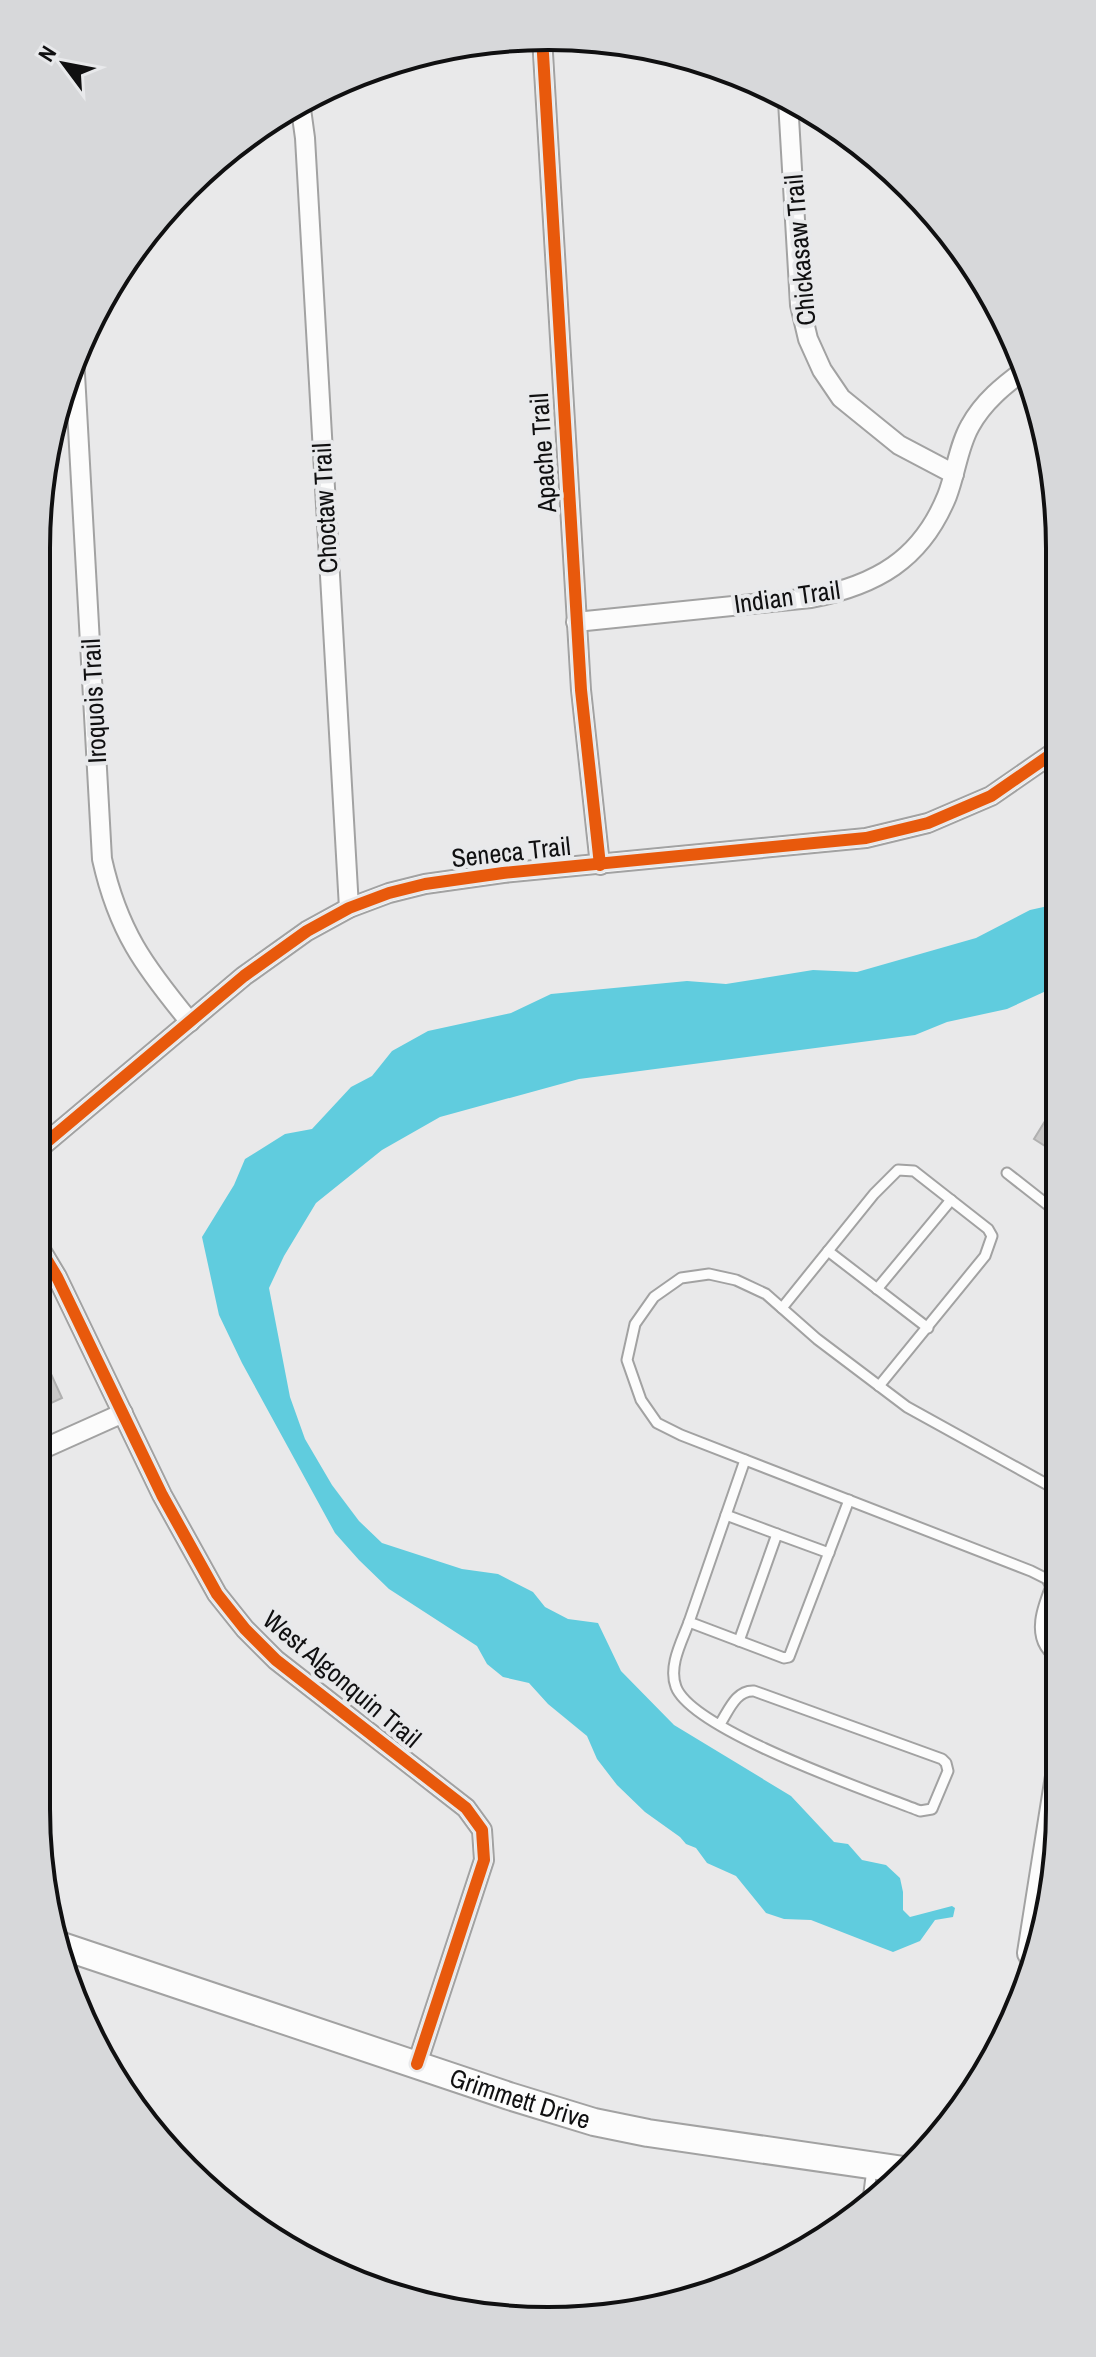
<svg xmlns="http://www.w3.org/2000/svg" width="1096" height="2357" viewBox="0 0 1096 2357" font-family="'Archivo Narrow',sans-serif">
<rect width="100%" height="100%" fill="#e9e9ea"/>
<path fill="#60ccde" d="M 1057,904 L 1057,986 L 1007,1009 L 947,1022 L 915,1035 L 579,1079 L 440,1117 L 382,1150 L 316,1203 L 284,1256 L 269,1288 L 290,1397 L 305,1439 L 332,1485 L 359,1521 L 382,1543 L 462,1569 L 498,1574 L 533,1592 L 545,1607 L 568,1619 L 598,1623 L 621,1671 L 674,1725 L 791,1796 L 834,1842 L 848,1844 L 862,1860 L 886,1865 L 900,1878 L 903,1892 L 903,1910 L 910,1917 L 952,1906 L 955,1908 L 953,1917 L 935,1920 L 920,1941 L 893,1952 L 811,1920 L 784,1919 L 766,1913 L 736,1876 L 707,1863 L 696,1848 L 686,1844 L 680,1837 L 645,1812 L 617,1785 L 597,1759 L 587,1736 L 548,1704 L 529,1683 L 503,1677 L 487,1664 L 477,1646 L 389,1589 L 359,1560 L 335,1533 L 242,1363 L 219,1315 L 202,1237 L 234,1185 L 245,1159 L 285,1134 L 312,1129 L 351,1087 L 372,1076 L 392,1051 L 428,1031 L 511,1013 L 551,994 L 687,981 L 726,984 L 813,970 L 857,972 L 976,938 L 1030,910 Z"/>
<g fill="#c9c8c8" stroke="#b0b0b0" stroke-width="2">
<path d="M 1058,1100 L 1058,1143 L 1053,1151 L 1034,1139 Z"/>
<path d="M 51,1374 L 62,1398 L 36,1410 L 36,1381 Z"/>
</g>
<g fill="none" stroke-linecap="round" stroke-linejoin="round">
<defs>
<g id="lane">
<path d="M 1007,1173 L 1058,1213"/>
<path d="M 828,1251 L 928,1328"/>
<path d="M 877,1289 L 951,1200"/>
<path d="M 782,1308 L 874,1194 L 898,1170 L 914,1171 L 988,1229 L 992,1236 L 985,1256 L 879,1386"/>
<path d="M 745,1460 L 689,1622 L 784,1658 L 789,1657 L 849,1500"/>
<path d="M 726,1515 L 777,1534"/>
<path d="M 1052,1589 L 1047,1579 L 1031,1571 L 681,1435 L 657,1423 L 641,1400 L 627,1360 L 635,1324 L 654,1297 L 681,1278 L 709,1274 L 736,1280 L 766,1294 L 817,1339 L 907,1407 L 1059,1491"/>
<path d="M 689,1622 C 682,1641 668,1666 676,1687 C 693,1731 872,1792 920,1811 L 932,1809 L 948,1771 L 946,1763 L 942,1759 L 754,1691 C 736,1690 729,1710 720,1724"/>
<path d="M 739,1641 L 777,1534 L 829,1553"/>
<path d="M 868,2200 L 872,2169"/>
</g>
<g id="street">
<path d="M 542,37 L 581,690 L 600,865"/>
<path d="M 788,101 L 800,305 L 808,339 L 822,370 L 841,398 L 899,445 L 954,474"/>
<path d="M 301,109 L 305,138 L 349,908"/>
<path d="M 74,356 L 102,859 C 118,931 144,966 190,1022"/>
<path d="M 576,622 L 811,598 C 876,585 921,560 947,496 C 956,473 958,447 970,426 C 983,402 1004,385 1026,369"/>
<path d="M 36,1151 L 244,976 L 307,931 L 349,908 L 389,893 L 425,884 L 503,873 L 866,838 L 928,823 L 991,796 L 1056,751"/>
<path d="M 36,1242 L 57,1277 L 162,1495 L 217,1594 L 245,1629 L 276,1660 L 466,1808 L 482,1830 L 484,1860 L 417,2064"/>
<path d="M 36,1452 L 123,1413"/>
<path d="M 1059,1579 C 1049,1603 1033,1637 1059,1654"/>
</g>
<g id="secondary">
<path id="s1" d="M 59,1945 L 509,2096 L 594,2122 L 648,2133 L 904,2170"/>
<path d="M 1031,1953 L 1060,1770"/>
</g>
</defs>
<use href="#lane" stroke="#a2a2a2" stroke-width="13"/>
<use href="#street" stroke="#a2a2a2" stroke-width="22"/>
<use href="#secondary" stroke="#a2a2a2" stroke-width="30"/>
<use href="#lane" stroke="#fcfcfc" stroke-width="9"/>
<use href="#street" stroke="#fcfcfc" stroke-width="18"/>
<use href="#secondary" stroke="#fcfcfc" stroke-width="26"/>
<defs>
<g id="cycleway">
<path d="M 542,37 L 581,690 L 600,865"/>
<path d="M 36,1151 L 244,976 L 307,931 L 349,908 L 389,893 L 425,884 L 503,873 L 866,838 L 928,823 L 991,796 L 1056,751"/>
<path d="M 36,1242 L 57,1277 L 162,1495 L 217,1594 L 245,1629 L 276,1660 L 466,1808 L 482,1830 L 484,1860 L 417,2064"/>
</g>
</defs>
<use href="#cycleway" stroke="#e8e9eb" stroke-width="17"/>
<use href="#cycleway" stroke="#e8590c" stroke-width="12"/>
</g>
<g text-anchor="middle" stroke-width="8" stroke-linejoin="round" paint-order="stroke">
<g font-size="26" fill="#101011" stroke="#e8e9eb">
<text transform="translate(800 250) rotate(-95)" y="9">Chickasaw Trail</text>
<text transform="translate(543 453) rotate(-94)" y="9">Apache Trail</text>
<text transform="translate(325 508) rotate(-93)" y="9">Choctaw Trail</text>
<text transform="translate(787 597) rotate(-8)" y="9">Indian Trail</text>
<text transform="translate(94 701) rotate(-93)" y="9">Iroquois Trail</text>
<text transform="translate(511 852) rotate(-6)" y="9">Seneca Trail</text>
<text transform="translate(342 1679) rotate(40)" y="9">West Algonquin Trail</text>
<text dy="9" stroke="none"><textPath href="#s1" startOffset="486">Grimmett Drive</textPath></text>
</g>
</g>
<path d="M0 0H1096V2357H0ZM548 50H548A498 498 0 0 1 1046 548V1809A498 498 0 0 1 548 2307H548A498 498 0 0 1 50 1809V548A498 498 0 0 1 548 50Z" fill="#d7d8da" fill-rule="evenodd"/>
<path fill="none" stroke="#101011" stroke-width="4" d="M548 50H548A498 498 0 0 1 1046 548V1809A498 498 0 0 1 548 2307H548A498 498 0 0 1 50 1809V548A498 498 0 0 1 548 50Z"/>
<g transform="translate(64 64) rotate(302)" stroke="#e8e9eb" stroke-width="6" paint-order="stroke">
<path d="M0-6L14 30L0 20L-14 30Z" fill="#101011"/>
<text y="-12" font-size="22" font-weight="bold" text-anchor="middle" fill="#101011">N</text>
</g>
</svg>
